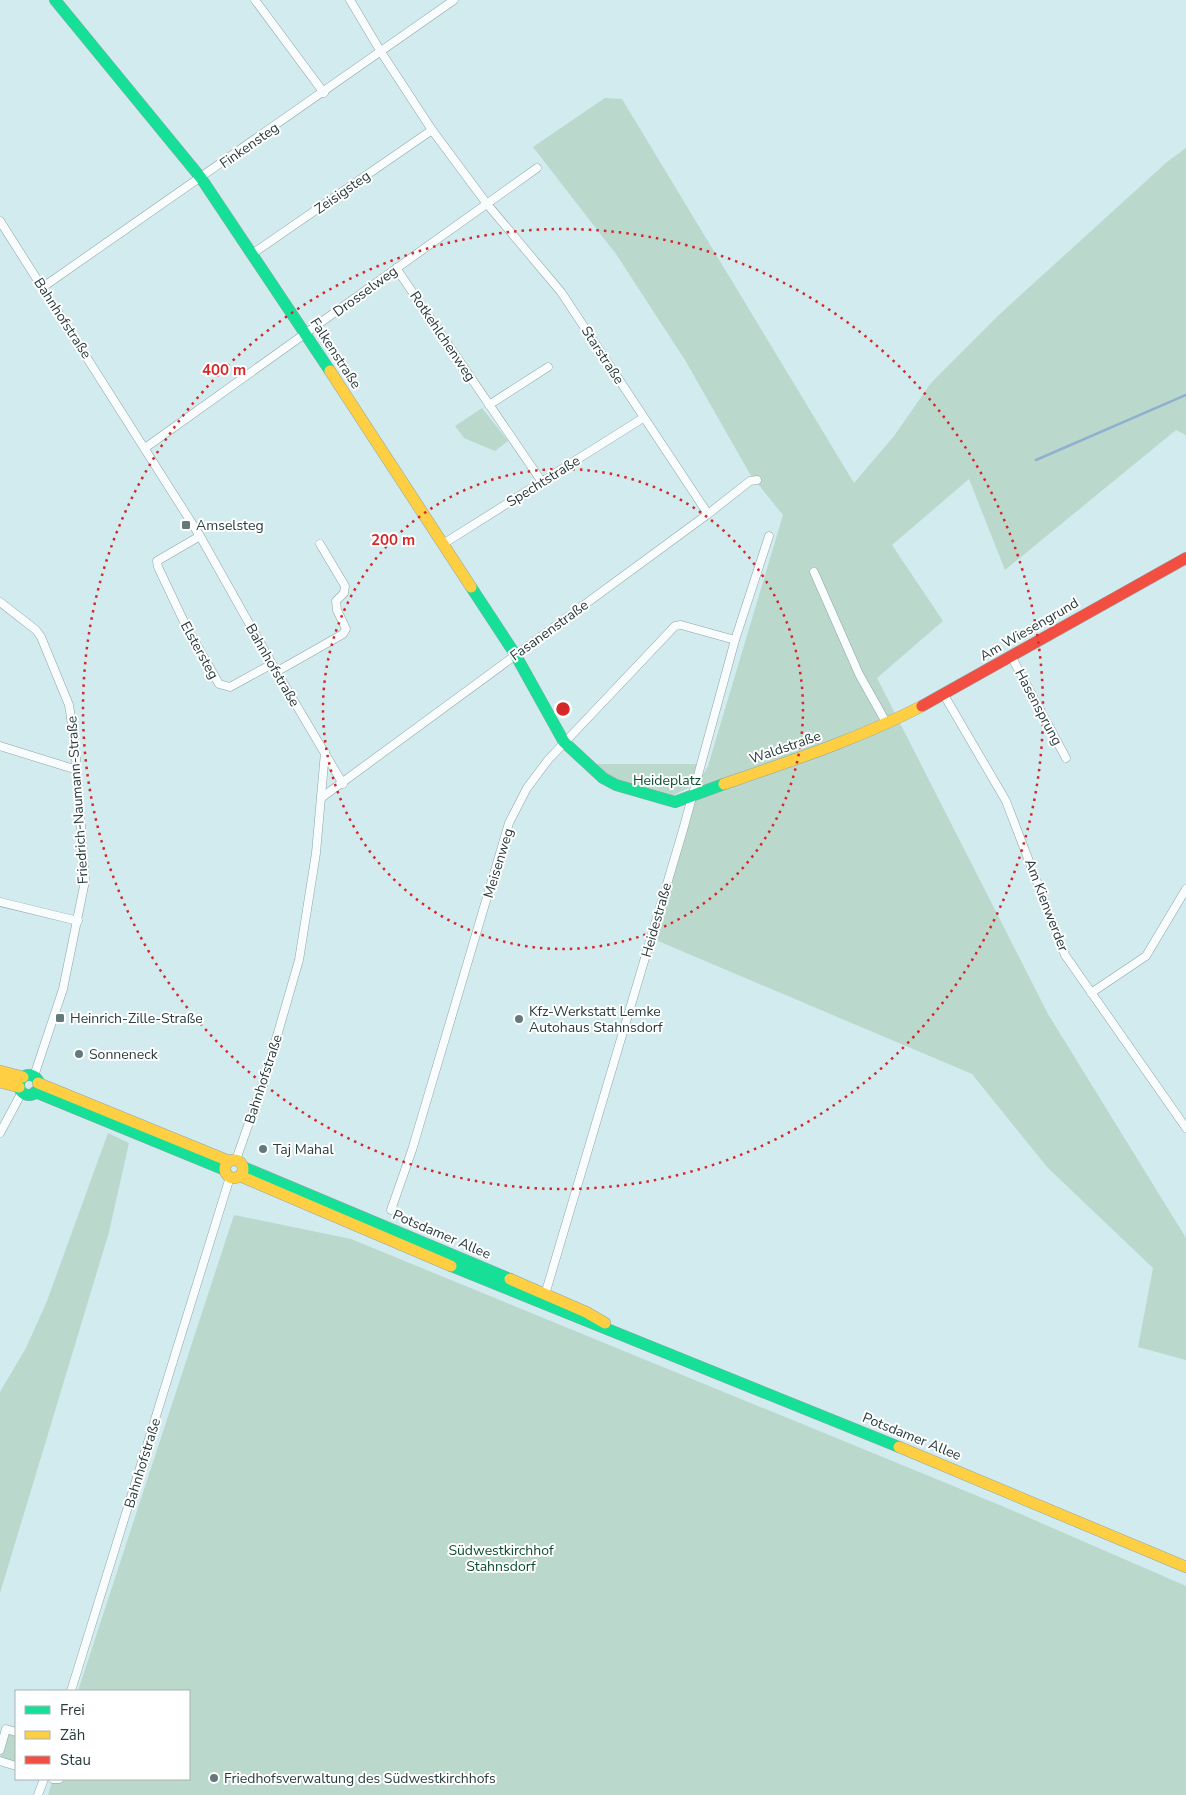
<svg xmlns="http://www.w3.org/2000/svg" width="1186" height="1795" viewBox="0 0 1186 1795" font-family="'Nunito Sans',sans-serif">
<rect width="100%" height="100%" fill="#d2ebee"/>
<g fill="#bad8cc">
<path d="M 605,98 L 622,99 L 854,483 L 894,436 L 931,383 L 1001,313 L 1167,162 L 1186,148 L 1186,435 L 1176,430 L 1005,570 L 969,479 L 892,545 L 943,621 L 877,678 L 1048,1014 L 1186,1238 L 1186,1360 L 1138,1347 L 1153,1268 L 1048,1168 L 972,1074 L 651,938 L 691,796 L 708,766 L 783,515 L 750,474 L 685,360 L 616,254 L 533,147 Z"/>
<path d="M 482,408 L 508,441 L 495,451 L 464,438 L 455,426 Z"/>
<path d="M 591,764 L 699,764 L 692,786 L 668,798 L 616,783 Z"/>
<path d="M 108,1133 L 129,1143 L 109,1232 L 0,1593 L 0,1392 L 26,1348 L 47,1301 Z"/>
<path d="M 234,1215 L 351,1239 L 1002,1506 L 1186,1586 L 1186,1795 L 48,1795 L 53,1779 L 189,1779 L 189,1691 L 78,1691 Z"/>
<path d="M 8,1733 L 16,1735 L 16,1764 L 0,1758 Z"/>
</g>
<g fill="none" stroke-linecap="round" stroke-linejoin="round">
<path stroke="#90b0d0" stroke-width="2.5" d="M 1036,460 L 1186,395"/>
<defs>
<g id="street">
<path d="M 255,0 L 324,93"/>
<path d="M 350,0 L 381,52 L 432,130 L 487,204 L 561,292 L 708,514"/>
<path d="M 0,221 L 200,536 L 272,664 L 343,784"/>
<path d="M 252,254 L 432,130"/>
<path d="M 396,268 L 542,482"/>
<path d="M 43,287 L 454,0"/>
<path d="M 489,405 L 548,367"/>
<path d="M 145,448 L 537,168"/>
<path d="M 200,536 L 157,561 L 158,567 L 186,626 L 219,684 L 230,687 L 272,664"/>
<path d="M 443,544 L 643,418"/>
<path d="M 814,572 L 859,674 L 887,724"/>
<path d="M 0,602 L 36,630 L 41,637 L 69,705 L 75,745 L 84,866 L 85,881 L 63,989 L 34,1076"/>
<path d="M 1011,656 L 1066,758"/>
<path d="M 276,672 L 343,634 L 346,629 L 337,610 L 336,601 L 344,593 L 345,586 L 320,544"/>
<path d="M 944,695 L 1006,801 L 1065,955 L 1186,1128"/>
<path d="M 0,746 L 77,770"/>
<path d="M 321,798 L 708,514 L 750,481 L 757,480"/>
<path d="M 0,902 L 78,921"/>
<path d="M 1091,993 L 1146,956 L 1186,889"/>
<path d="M 0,1133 L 22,1092"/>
<path d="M 236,1160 L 266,1074 L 299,960 L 316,853 L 325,752"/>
<path d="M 391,1210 L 412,1150 L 509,823 L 527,788 L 548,760 L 675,626 L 681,625 L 735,640"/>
<path d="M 544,1298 L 683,830 L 735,640 L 769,536"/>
<path d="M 71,1691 L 230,1177"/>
<path d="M 0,1750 L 6,1729 L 16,1732"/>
<path d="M 0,1761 L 16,1766"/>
<path d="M 53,1779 L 59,1779"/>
<path d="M 38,1795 L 44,1779"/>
</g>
<g id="fast">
<path d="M 55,0 L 201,178 L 330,371"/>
<path d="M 471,587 L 515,654 L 564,742 L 603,778 L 616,785 L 675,802 L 724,784"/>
<circle cx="29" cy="1085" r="10"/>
<path d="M 35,1092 L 225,1170"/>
<path d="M 243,1167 L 510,1279"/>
<path d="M 451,1266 L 899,1447"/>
</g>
<g id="slow">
<path d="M 330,371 L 471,587"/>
<path d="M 724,784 C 791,761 858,739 922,706"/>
<path d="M 0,1071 L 23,1077"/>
<path d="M 0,1082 L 19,1087"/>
<path d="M 38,1083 L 229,1161"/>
<circle cx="234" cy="1169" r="9"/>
<path d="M 240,1176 L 451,1266"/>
<path d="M 510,1279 L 586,1312 L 605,1323"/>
<path d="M 899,1447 L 1186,1567"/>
</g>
<path id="jam" d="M 922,706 L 1186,558"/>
</defs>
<use href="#street" stroke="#91a4a6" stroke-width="9"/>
<use href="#fast" stroke="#91a4a6" stroke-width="12"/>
<use href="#slow" stroke="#91a4a6" stroke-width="12"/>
<use href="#jam" stroke="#91a4a6" stroke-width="12"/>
<use href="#street" stroke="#f8fcfc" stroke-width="8"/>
<use href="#fast" stroke="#16e098" stroke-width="11"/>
<use href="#slow" stroke="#ffcf43" stroke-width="11"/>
<use href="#jam" stroke="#f24e42" stroke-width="11"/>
</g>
<g fill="none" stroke="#d62828" stroke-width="2.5" stroke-dasharray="2.5 5">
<circle cx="563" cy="709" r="240"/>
<circle cx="563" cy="709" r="480"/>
</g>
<g fill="#64797c" stroke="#fff" stroke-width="2">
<rect x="181" y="520" width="10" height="10" rx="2.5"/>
<rect x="55" y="1013" width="10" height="10" rx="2.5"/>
<circle cx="519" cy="1019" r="5"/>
<circle cx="79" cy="1054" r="5"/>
<circle cx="263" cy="1149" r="5"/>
<circle cx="214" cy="1778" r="5"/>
</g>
<g text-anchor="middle" stroke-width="4" stroke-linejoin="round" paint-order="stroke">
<g font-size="14" fill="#293c3e" stroke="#fff">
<text transform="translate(249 145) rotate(-35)" y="5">Finkensteg</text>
<text transform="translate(342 192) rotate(-35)" y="5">Zeisigsteg</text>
<text transform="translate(365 291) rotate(-36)" y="5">Drosselweg</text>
<text transform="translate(63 318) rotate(57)" y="5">Bahnhofstraße</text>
<text transform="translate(443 336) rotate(56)" y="5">Rotkehlchenweg</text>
<text transform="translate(336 353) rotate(57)" y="5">Falkenstraße</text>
<text transform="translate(603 355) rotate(57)" y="5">Starstraße</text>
<text transform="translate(543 481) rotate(-32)" y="5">Spechtstraße</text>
<text transform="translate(1029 629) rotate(-30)" y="5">Am Wiesengrund</text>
<text transform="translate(549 630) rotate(-36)" y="5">Fasanenstraße</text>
<text transform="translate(200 650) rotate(61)" y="5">Elstersteg</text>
<text transform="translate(273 665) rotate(60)" y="5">Bahnhofstraße</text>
<text transform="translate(1039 707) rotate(62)" y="5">Hasensprung</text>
<text transform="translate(785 747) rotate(-19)" y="5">Waldstraße</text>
<text transform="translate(77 800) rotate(-94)" y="5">Friedrich-Naumann-Straße</text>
<text transform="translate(498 863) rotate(-73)" y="5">Meisenweg</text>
<text transform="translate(1047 905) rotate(69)" y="5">Am Kienwerder</text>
<text transform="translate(656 920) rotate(-74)" y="5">Heidestraße</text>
<text transform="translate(263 1079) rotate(-72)" y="5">Bahnhofstraße</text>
<text transform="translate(442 1234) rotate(23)" y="5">Potsdamer Allee</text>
<text transform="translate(912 1436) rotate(22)" y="5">Potsdamer Allee</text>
<text transform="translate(142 1463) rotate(-73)" y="5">Bahnhofstraße</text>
</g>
<g font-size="14" fill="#293c3e" stroke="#fff" text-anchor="start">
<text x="196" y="530">Amselsteg</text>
<text x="529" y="1016">Kfz-Werkstatt Lemke<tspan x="529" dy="16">Autohaus Stahnsdorf</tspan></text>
<text x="70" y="1023">Heinrich-Zille-Straße</text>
<text x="89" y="1059">Sonneneck</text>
<text x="273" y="1154">Taj Mahal</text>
<text x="224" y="1783">Friedhofsverwaltung des Südwestkirchhofs</text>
</g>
<g font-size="14" fill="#084e2d" stroke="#fff">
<text x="667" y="785">Heideplatz</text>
<text x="501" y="1555">Südwestkirchhof<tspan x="501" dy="16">Stahnsdorf</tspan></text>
</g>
</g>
<circle cx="563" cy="709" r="8" fill="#d62828" stroke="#fff" stroke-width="2.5"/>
<g font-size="15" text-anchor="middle" font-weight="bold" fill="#d62828" stroke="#fff" stroke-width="4" stroke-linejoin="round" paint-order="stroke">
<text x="224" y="375">400 m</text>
<text x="393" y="545">200 m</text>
</g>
<rect x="15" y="1690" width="175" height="90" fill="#ffffff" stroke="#a9b1b2"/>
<rect x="25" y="1706" width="25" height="8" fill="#16e098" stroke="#a9b1b2"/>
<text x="60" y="1715" font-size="15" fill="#293c3e">Frei</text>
<rect x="25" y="1731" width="25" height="8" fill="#ffcf43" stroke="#a9b1b2"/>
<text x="60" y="1740" font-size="15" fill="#293c3e">Zäh</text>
<rect x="25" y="1756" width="25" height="8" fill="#f24e42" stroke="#a9b1b2"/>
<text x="60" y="1765" font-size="15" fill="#293c3e">Stau</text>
</svg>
